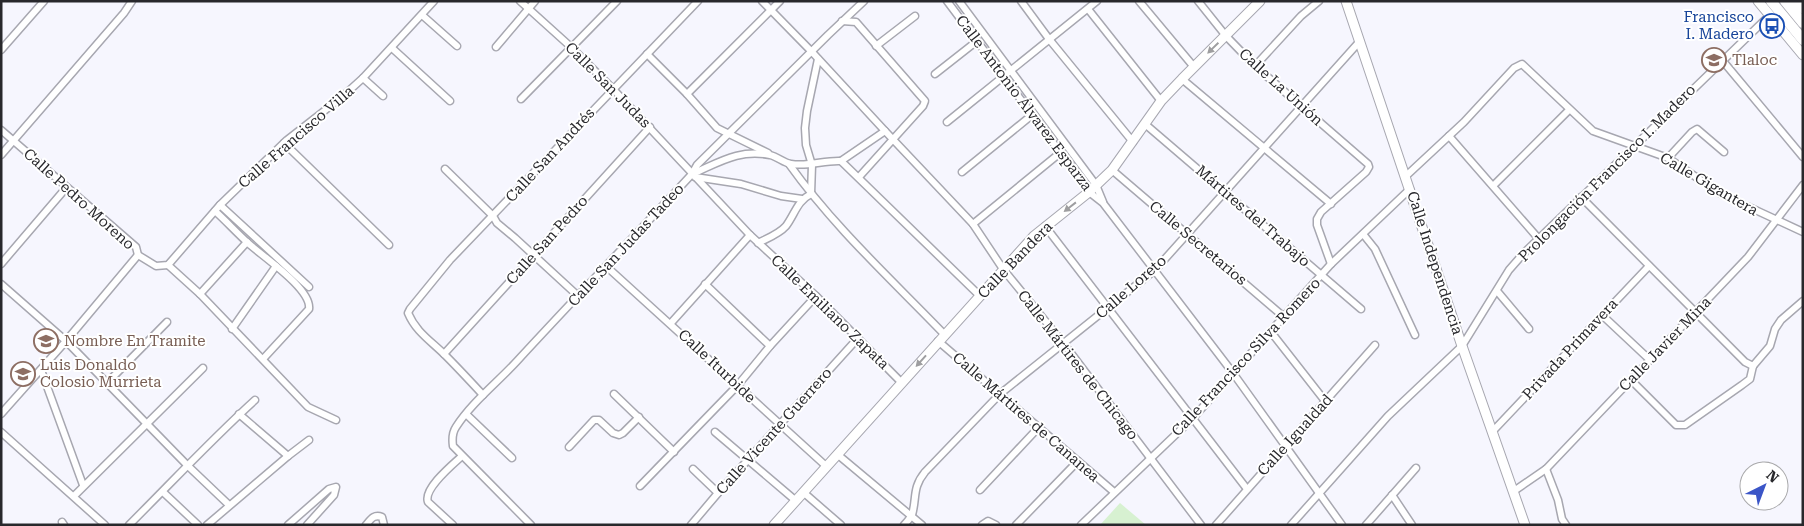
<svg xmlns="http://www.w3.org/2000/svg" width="1804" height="526" viewBox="0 0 1804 526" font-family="'Roboto Serif',serif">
<rect width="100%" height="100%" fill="#f6f6fe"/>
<path fill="#d7f1d1" d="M 1120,503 L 1146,525 L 1100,525 Z"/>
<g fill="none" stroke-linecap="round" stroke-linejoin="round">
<defs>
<g id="street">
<path d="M 520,1 L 571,47 L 613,89 L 750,235 L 816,296 L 901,382"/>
<path d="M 762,1 L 812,52 L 885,131 L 973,224 L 1003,269 L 1064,344 L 1201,525"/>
<path d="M 947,1 L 1084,184 L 1089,192 L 1103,203 L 1233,373 L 1342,525"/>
<path d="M 959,1 L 1096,185 L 1103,202"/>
<path d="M 1021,1 L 1049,39 L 1133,142"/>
<path d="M 1139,1 L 1194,67"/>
<path d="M 1198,1 L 1226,36 L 1255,66 L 1368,164 L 1369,167 L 1366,172 L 1321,212 L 1317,219 L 1317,225 L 1331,264"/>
<path d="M 1088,9 L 1161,101"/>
<path d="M 422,15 L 457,46"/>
<path d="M 842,21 L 856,22 L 925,101 L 923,106 L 859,177"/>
<path d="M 876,46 L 915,16"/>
<path d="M 496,47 L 535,1"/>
<path d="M 392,48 L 450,101"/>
<path d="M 1,50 L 44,1"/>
<path d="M 647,54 L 687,94 L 717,128 L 768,153"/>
<path d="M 1722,60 L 1803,157"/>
<path d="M 1255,66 L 1301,16 L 1319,1"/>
<path d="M 935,74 L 977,41"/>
<path d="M 363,78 L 383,96"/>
<path d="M 1182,79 L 1331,204"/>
<path d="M 687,94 L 780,1"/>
<path d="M 521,99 L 617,1"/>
<path d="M 947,122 L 1097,1"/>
<path d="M 1145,124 L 1361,309"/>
<path d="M 1,130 L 136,247 L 138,255 L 156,266 L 168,265 L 220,205 L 287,140 L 342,97 L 363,78 L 434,1"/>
<path d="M 1449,136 L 1538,238"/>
<path d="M 284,143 L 389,245"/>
<path d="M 1,155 L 124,13 L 132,1"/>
<path d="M 1668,158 L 1692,132 L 1697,129 L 1724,152"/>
<path d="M 841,161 L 885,131"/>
<path d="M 789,164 C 834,227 891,279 944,334"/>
<path d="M 445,169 L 493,216 L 497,223 L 515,238 L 577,295"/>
<path d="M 1112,170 L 1284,317"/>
<path d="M 962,172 L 1032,115"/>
<path d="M 692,174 C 720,162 739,149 770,155 C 778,157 784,163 791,164 C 809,167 824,160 841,161 L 980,296"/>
<path d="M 1406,176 L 1464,122 L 1514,68 L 1522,64 L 1593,131 L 1668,158 L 1721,194 L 1803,232"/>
<path d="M 695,177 L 741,184 L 781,196 L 802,199"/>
<path d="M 1494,185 L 1569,110"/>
<path d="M 811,194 L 812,165 L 806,145 L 805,128 L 807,111 L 818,59"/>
<path d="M 1581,197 L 1745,362 L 1753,366"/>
<path d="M 220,205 L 309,287"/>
<path d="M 215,211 C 226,221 237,233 248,243 C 262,256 312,289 309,309 L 263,359"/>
<path d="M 973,224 L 1060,153"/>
<path d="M 1045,226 L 1247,489"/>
<path d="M 1363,234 L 1375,249 L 1415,335"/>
<path d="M 758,243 C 768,238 779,234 786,226 C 795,214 797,201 811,194"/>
<path d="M 1,264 L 66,188"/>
<path d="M 168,265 L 200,294 L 247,242"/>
<path d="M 607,267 L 826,466"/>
<path d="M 1,284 L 66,341 L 187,465 L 229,505"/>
<path d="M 705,284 L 770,346"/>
<path d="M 1497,291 L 1529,329"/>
<path d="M 200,294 L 308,407 L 336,420"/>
<path d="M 1602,315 L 1650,360"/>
<path d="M 671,323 L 750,235"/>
<path d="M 232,329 L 276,266"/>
<path d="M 1271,332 L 1325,401"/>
<path d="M 938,341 L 1114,492"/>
<path d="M 444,354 L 650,127"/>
<path d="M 1753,366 L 1770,346 L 1775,329 L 1781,320 L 1803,301"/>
<path d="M 41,370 L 83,485"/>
<path d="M 1631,380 L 1676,425 L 1685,425 L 1742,385 L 1750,379 L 1753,366"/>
<path d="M 106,384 L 167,322"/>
<path d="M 614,394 L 674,452"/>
<path d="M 483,395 C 471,382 458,368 445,355 C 431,341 416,332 408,313 L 410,309 L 450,260 L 698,1"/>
<path d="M 1,414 L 66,341 L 138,255"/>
<path d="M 239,414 L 288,456"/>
<path d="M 466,414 L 512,458"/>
<path d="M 1,432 L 105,525"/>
<path d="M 715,432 L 795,500"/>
<path d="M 1492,432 L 1649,266"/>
<path d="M 569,447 L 594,420 L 599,420 L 613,433 L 619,435 L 623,433 L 639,417"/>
<path d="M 837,454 L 922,525"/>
<path d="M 693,469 L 718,493"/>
<path d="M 1546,469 L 1558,500 L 1562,519 L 1566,525"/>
<path d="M 640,486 L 738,385 L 770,346 L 816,296"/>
<path d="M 980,490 L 1039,427"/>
<path d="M 1514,491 L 1546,469 L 1748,257 L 1803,185"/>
<path d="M 163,492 L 198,525"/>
<path d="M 803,492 L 841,525"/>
<path d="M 1392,495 L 1412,525"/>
<path d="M 74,496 L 203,368"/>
<path d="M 62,522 L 64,525"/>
<path d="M 129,525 C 171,483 211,440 255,400"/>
<path d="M 207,525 L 288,456 L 309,440"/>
<path d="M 288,525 L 329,489 L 336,487 L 334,495 L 307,525"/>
<path d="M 366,525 C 371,519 374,514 382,517 L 384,525"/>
<path d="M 453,525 L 428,502 C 423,489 452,465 462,456"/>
<path d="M 531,525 L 453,446 C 452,439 452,433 456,427 C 472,402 498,382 518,360 C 576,297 635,236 692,174 L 697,165 L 828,35 L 864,1"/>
<path d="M 691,525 L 718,493 L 858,338"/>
<path d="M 904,525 C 907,522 910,518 912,515 C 917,497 912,488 925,472 L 1000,394 L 1155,270 L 1360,41"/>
<path d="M 982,525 L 988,521 L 996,525"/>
<path d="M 1016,525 L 1078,461"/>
<path d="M 1081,525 L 1193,418 L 1331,264 L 1410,189"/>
<path d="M 1216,525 L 1375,345"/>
<path d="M 1291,525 L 1388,416 L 1462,346 L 1509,270 L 1523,254 L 1770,15"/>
<path d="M 1366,525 L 1416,468"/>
</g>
<g id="secondary">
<path d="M 1346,1 L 1462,346 L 1525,525"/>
<path d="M 1758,1 L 1803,55"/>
<path d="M 1796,1 L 1803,9"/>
<path d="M 774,525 L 1034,236 L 1089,192 L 1112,170 L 1161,101 L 1182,79 L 1260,1"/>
</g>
<g id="primary">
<path d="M 1771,1 L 1803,40"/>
<path d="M 1785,1 L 1803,23"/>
</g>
</defs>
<use href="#street" stroke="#a7a7b0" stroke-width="9"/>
<use href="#secondary" stroke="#a7a7b0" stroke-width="11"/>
<use href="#primary" stroke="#a7a7b0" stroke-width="12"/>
<use href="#street" stroke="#fff" stroke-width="6"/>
<use href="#secondary" stroke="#fff" stroke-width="9"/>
<use href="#primary" stroke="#fff" stroke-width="10"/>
</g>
<defs><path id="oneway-solid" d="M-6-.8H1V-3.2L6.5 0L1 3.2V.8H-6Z" transform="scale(1.25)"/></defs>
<g fill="#9e9ea0">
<use href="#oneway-solid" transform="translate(1213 48) rotate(136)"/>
<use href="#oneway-solid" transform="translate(1070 207) rotate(142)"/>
<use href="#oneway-solid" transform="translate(921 361) rotate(132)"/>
</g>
<defs>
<symbol id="bus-ring" viewBox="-11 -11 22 22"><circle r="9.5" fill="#fff" stroke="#1a4fb4" stroke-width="1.5"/><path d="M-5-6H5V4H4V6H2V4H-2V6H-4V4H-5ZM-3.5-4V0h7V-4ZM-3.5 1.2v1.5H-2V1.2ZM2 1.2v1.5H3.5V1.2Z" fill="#1a4fb4"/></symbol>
<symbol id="school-ring" viewBox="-11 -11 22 22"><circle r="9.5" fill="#fff" stroke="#8d6e63" stroke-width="1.5"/><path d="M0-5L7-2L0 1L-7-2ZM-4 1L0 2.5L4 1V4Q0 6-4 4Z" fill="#8d6e63"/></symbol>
</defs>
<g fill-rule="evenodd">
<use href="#bus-ring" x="1758" y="12" width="28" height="28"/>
<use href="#school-ring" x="1700" y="46" width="28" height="28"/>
<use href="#school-ring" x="32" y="327" width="28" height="28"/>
<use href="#school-ring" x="9" y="360" width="28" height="28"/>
</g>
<g text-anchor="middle" stroke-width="4" stroke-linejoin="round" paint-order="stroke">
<g font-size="15" fill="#164399" stroke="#fff" text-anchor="end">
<text x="1754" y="22">Francisco<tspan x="1754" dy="17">I. Madero</tspan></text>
</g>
<g font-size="15" fill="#785e54" stroke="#fff" text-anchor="start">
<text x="1732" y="65">Tlaloc</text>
<text x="64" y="346">Nombre En Tramite</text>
<text x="40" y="370">Luis Donaldo<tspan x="40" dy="17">Colosio Murrieta</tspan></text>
</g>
<g font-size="15" fill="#28282c" stroke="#fff">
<text transform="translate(608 85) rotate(45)" y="5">Calle San Judas</text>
<text transform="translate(1281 87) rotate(42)" y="5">Calle La Unión</text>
<text transform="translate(1024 103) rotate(53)" y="5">Calle Antonio Álvarez Esparza</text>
<text transform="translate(296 137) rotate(-41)" y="5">Calle Francisco Villa</text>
<text transform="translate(550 155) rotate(-47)" y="5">Calle San Andrés</text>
<text transform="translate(1607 173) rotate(-45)" y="5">Prolongación Francisco I. Madero</text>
<text transform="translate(1709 184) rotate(30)" y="5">Calle Gigantera</text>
<text transform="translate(79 199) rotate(42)" y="5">Calle Pedro Moreno</text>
<text transform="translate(1253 216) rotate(41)" y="5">Mártires del Trabajo</text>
<text transform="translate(547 240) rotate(-48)" y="5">Calle San Pedro</text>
<text transform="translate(1198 243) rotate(40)" y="5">Calle Secretarios</text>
<text transform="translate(626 245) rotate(-47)" y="5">Calle San Judas Tadeo</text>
<text transform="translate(1015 260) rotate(-46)" y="5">Calle Bandera</text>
<text transform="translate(1435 263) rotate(72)" y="5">Calle Independencia</text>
<text transform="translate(1131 287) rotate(-41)" y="5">Calle Loreto</text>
<text transform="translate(830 312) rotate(44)" y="5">Calle Emiliano Zapata</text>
<text transform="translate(1665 344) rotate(-46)" y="5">Calle Javier Mina</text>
<text transform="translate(1570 349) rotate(-47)" y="5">Privada Primavera</text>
<text transform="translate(1246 357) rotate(-47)" y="5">Calle Francisco Silva Romero</text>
<text transform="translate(1078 365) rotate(52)" y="5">Calle Mártires de Chicago</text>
<text transform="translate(717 366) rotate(43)" y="5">Calle Iturbide</text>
<text transform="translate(1026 417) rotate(41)" y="5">Calle Mártires de Cananea</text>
<text transform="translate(774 431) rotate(-48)" y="5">Calle Vicente Guerrero</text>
<text transform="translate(1295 435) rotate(-48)" y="5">Calle Igualdad</text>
</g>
</g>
<rect width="1804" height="526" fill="none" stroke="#28282c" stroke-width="5"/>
<g transform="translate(1764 486) rotate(42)"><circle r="24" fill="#ffffff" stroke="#a9a9ab"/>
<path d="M0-4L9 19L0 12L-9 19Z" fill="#3b55c7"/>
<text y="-8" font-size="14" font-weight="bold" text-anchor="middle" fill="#28282c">N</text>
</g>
</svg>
